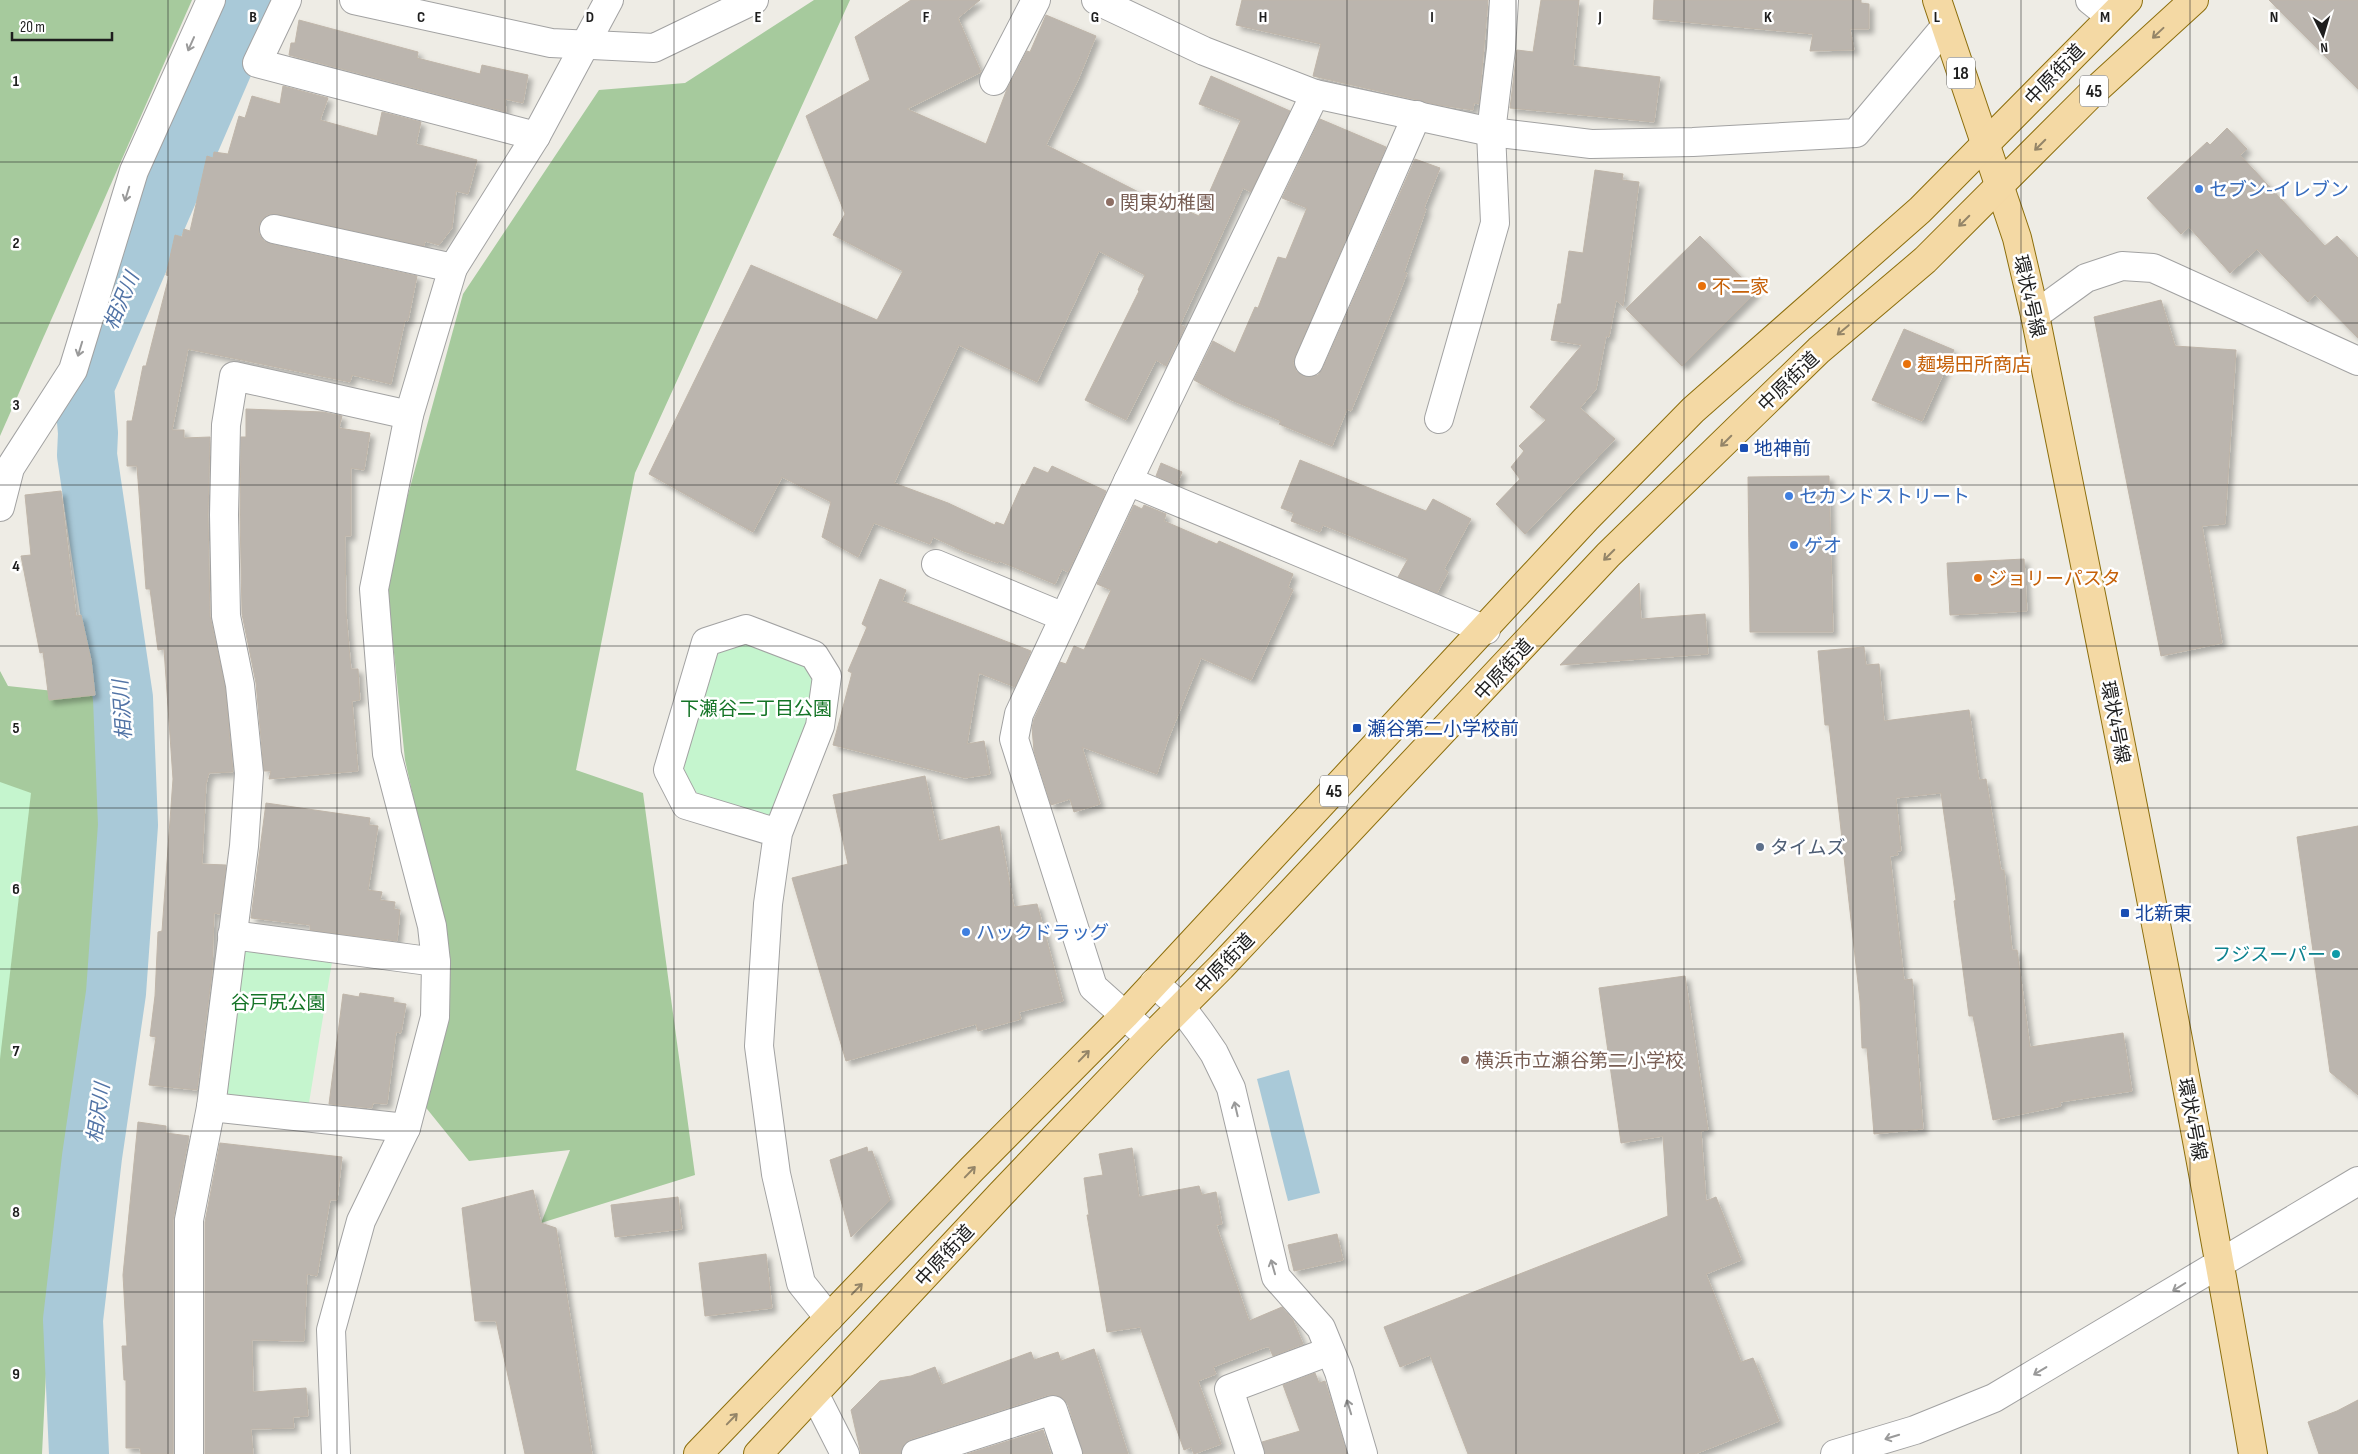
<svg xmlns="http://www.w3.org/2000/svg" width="2358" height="1454" viewBox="0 0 2358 1454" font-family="'Sofia Sans Condensed','Noto Sans JP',sans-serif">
<defs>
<filter id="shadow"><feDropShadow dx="4.5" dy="4.5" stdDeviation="2.5" flood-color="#0004"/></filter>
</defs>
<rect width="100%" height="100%" fill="#eeece5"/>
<g fill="#a6ca9d">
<path d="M 0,0 L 192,0 L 0,436 Z"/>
<path d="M 814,0 L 850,0 L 635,473 L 576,770 L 643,793 L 695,1175 L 541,1223 L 570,1150 L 469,1161 L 423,1104 L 450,1007 L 437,904 L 405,760 L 386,575 L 463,294 L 599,90 L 685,83 Z"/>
<path d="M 0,671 L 8,686 L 136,700 L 121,866 L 104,1110 L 47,1353 L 42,1454 L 0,1454 Z"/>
</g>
<g fill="#c5f5ce">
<path d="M 741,642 L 806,664 L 813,677 L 811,718 L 769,817 L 699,796 L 683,772 L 713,654 Z"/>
<path d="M 0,782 L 31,793 L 0,1059 Z"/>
<path d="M 238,949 L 332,962 L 308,1109 L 234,1103 L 221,1083 Z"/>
</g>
<path fill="#a9c9d8" d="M 1289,1070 L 1320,1193 L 1288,1201 L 1257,1079 Z"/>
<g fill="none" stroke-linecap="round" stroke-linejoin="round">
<path stroke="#a9c9d8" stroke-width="60" d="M 79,1454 L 73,1320 L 92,1157 L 116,993 L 128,825 L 123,698 L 87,455 L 88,433 L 84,386 L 251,0"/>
</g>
<g fill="#bbb5ae" stroke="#bfb5a9" filter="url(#shadow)">
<path d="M 911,0 L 980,0 L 958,18 L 981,72 L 907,109 L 986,144 L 1007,89 L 1027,51 L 1030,52 L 1046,15 L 1096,36 L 1078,80 L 1046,145 L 1174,210 L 1176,206 L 1199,216 L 1241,120 L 1199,104 L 1211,76 L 1290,111 L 1251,192 L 1243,188 L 1180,325 L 1185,327 L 1166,366 L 1156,360 L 1126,420 L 1085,400 L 1139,291 L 1138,290 L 1145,275 L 1099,251 L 1037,382 L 959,345 L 894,483 L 948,503 L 995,525 L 996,522 L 1004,525 L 1022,484 L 1025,485 L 1034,467 L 1048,473 L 1052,466 L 1106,491 L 1068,572 L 1062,569 L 1055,584 L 999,561 L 998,563 L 963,551 L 933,537 L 930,544 L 874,523 L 858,557 L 822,537 L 831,502 L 782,477 L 753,532 L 649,474 L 751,265 L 877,320 L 903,271 L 833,235 L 845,214 L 806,116 L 870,80 L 855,37 Z"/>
<path d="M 1242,0 L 1488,0 L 1479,104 L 1474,103 L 1473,110 L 1439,105 L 1313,76 L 1321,44 L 1236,25 Z"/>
<path d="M 1541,0 L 1579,0 L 1573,66 L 1660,77 L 1654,122 L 1510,108 L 1517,50 L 1533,52 Z"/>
<path d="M 1654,0 L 1861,0 L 1861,3 L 1869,4 L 1869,29 L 1850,29 L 1854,50 L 1810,51 L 1813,34 L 1653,19 Z"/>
<path d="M 2269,0 L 2358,0 L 2358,89 Z"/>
<path d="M 299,20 L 418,52 L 417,58 L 480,74 L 482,65 L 528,75 L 523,103 L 505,99 L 506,112 L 289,55 L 291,43 L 295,43 Z"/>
<path d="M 283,86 L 328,98 L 320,120 L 377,136 L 382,112 L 421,122 L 416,144 L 477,160 L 468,194 L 456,191 L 452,228 L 439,245 L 425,241 L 424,246 L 277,214 L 269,214 L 262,219 L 259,225 L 259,234 L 264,241 L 271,244 L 417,276 L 408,321 L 405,320 L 391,384 L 352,375 L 350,382 L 188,349 L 172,430 L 184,430 L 184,438 L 210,437 L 208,515 L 210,616 L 225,687 L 233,772 L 209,773 L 206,784 L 202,864 L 226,865 L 220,914 L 214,913 L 212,973 L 197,1090 L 149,1085 L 156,1037 L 150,1036 L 155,996 L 158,932 L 162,931 L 173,779 L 164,649 L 158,650 L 150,589 L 146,589 L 137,466 L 127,466 L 127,421 L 132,421 L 143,366 L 146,366 L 169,276 L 166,275 L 175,235 L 182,237 L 184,229 L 190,231 L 207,156 L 213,158 L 214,152 L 228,154 L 239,116 L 245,118 L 252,96 L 280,104 Z"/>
<path d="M 1320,119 L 1386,147 L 1295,356 L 1293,363 L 1296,371 L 1303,376 L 1311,377 L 1318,375 L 1323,368 L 1415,159 L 1440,168 L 1424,208 L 1426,209 L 1404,272 L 1407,273 L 1395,304 L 1351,411 L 1347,409 L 1332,446 L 1279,424 L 1281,421 L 1231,400 L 1194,380 L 1213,341 L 1235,353 L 1255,307 L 1258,308 L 1278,257 L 1286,259 L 1307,208 L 1282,198 Z"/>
<path d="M 2227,128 L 2247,149 L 2240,155 L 2325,246 L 2337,236 L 2358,258 L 2358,338 L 2315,294 L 2308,302 L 2257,249 L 2230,273 L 2189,227 L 2181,234 L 2147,198 L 2207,142 L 2210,145 Z"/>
<path d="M 1595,170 L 1623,174 L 1622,180 L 1639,182 L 1623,306 L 1616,300 L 1609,337 L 1606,336 L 1596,389 L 1580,408 L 1615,439 L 1525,534 L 1496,504 L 1520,479 L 1511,467 L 1524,451 L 1519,446 L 1546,420 L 1530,407 L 1582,345 L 1551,340 L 1558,304 L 1561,304 L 1569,251 L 1583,253 Z"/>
<path d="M 1700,236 L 1756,292 L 1682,366 L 1626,309 Z"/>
<path d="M 2161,300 L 2175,346 L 2236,350 L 2225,524 L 2202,526 L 2222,643 L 2161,656 L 2094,317 Z"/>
<path d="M 1904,329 L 1954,350 L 1922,421 L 1872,400 Z"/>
<path d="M 246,409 L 323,412 L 342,416 L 339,428 L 370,433 L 364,470 L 351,468 L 351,536 L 345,536 L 346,613 L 351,669 L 358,669 L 360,700 L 352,701 L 358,771 L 269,779 L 271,771 L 264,771 L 256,683 L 242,614 L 240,515 L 241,437 L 246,437 Z"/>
<path d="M 1300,460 L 1426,511 L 1433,499 L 1471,519 L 1444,569 L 1448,572 L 1437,593 L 1398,577 L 1408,559 L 1323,525 L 1320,532 L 1291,521 L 1294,513 L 1281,508 Z"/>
<path d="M 1161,463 L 1182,472 L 1177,485 L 1156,476 Z"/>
<path d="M 1829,476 L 1833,632 L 1750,632 L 1748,477 Z"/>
<path d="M 61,491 L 76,616 L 81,615 L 91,660 L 95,695 L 49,700 L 43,652 L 40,653 L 21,556 L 31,555 L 25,495 Z"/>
<path d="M 1134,505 L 1142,509 L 1144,505 L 1166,514 L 1164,521 L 1217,544 L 1219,541 L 1293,574 L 1288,587 L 1293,590 L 1251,680 L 1201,658 L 1167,742 L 1157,774 L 1082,747 L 1100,804 L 1074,812 L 1070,799 L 1051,805 L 1034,751 L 1032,728 L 1034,719 L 1060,662 L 1066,664 L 1074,646 L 1084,650 L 1111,590 L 1097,584 Z"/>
<path d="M 2024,559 L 2027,611 L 1950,615 L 1947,563 Z"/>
<path d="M 880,579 L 906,590 L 902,601 L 1031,651 L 1015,687 L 979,673 L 967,744 L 984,741 L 990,774 L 965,778 L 833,745 L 852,673 L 848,671 L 867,627 L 862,624 Z"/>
<path d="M 1639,583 L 1641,619 L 1705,614 L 1708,654 L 1560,665 Z"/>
<path d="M 1864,647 L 1866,665 L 1879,664 L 1884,721 L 1969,710 L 1979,780 L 1986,779 L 2001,870 L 2004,870 L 2012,950 L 2017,950 L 2030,1047 L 2123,1033 L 2132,1091 L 2060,1102 L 2061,1106 L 1993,1120 L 1973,1016 L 1969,1016 L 1954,901 L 1956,900 L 1941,793 L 1896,798 L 1901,851 L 1897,851 L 1898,855 L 1890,856 L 1904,980 L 1912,979 L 1923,1129 L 1874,1134 L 1867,1048 L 1862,1048 L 1860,1001 L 1836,785 L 1829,725 L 1825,725 L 1818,651 Z"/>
<path d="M 925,776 L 939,841 L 999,826 L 1014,907 L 1037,904 L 1063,1001 L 1019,1012 L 1021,1019 L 978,1031 L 976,1024 L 846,1061 L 792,878 L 848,864 L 833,795 Z"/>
<path d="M 266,803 L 370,818 L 369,825 L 378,826 L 368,890 L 382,892 L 380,900 L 395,902 L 394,909 L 400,910 L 397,941 L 310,930 L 310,925 L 251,918 Z"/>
<path d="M 2358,826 L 2358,1095 L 2330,1072 L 2297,837 Z"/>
<path d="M 1685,976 L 1708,1130 L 1701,1131 L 1706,1201 L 1716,1197 L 1741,1260 L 1706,1274 L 1741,1362 L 1753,1358 L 1779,1421 L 1695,1454 L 1468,1454 L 1430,1355 L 1400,1367 L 1384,1327 L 1668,1216 L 1663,1136 L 1621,1143 L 1599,988 Z"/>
<path d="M 360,993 L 394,998 L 393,1002 L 406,1004 L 401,1033 L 396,1032 L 387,1104 L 373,1103 L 372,1108 L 329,1104 L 343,994 L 359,997 Z"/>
<path d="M 138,1122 L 166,1126 L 166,1133 L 189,1136 L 173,1220 L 173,1454 L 141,1454 L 140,1448 L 126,1448 L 126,1380 L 124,1380 L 122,1346 L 127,1346 L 123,1275 Z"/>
<path d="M 220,1143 L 342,1157 L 337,1200 L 330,1200 L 317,1276 L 307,1274 L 304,1341 L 252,1340 L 253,1392 L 306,1388 L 308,1416 L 293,1417 L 294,1428 L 251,1429 L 253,1454 L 205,1454 L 205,1222 Z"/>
<path d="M 867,1147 L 868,1152 L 872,1151 L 890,1200 L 851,1237 L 830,1160 Z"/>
<path d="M 1132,1148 L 1139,1197 L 1199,1186 L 1202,1195 L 1216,1192 L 1222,1224 L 1216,1225 L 1249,1321 L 1282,1307 L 1293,1320 L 1303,1344 L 1273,1356 L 1269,1347 L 1266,1347 L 1213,1367 L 1216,1374 L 1198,1381 L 1221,1444 L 1194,1454 L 1191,1447 L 1184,1450 L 1140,1327 L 1107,1332 L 1087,1215 L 1089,1215 L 1084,1178 L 1103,1175 L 1099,1154 Z"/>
<path d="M 533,1190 L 541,1223 L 556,1228 L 592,1454 L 525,1454 L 496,1321 L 475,1321 L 462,1208 Z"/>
<path d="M 678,1197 L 682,1229 L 615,1237 L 611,1205 Z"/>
<path d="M 1337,1234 L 1343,1260 L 1294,1271 L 1288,1245 Z"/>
<path d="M 766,1254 L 772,1308 L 705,1316 L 699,1263 Z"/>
<path d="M 1094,1349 L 1128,1454 L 1083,1454 L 1068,1405 L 1063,1398 L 1056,1395 L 1048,1395 L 911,1439 L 904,1444 L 901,1454 L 861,1454 L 851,1410 L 880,1381 L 911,1376 L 935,1367 L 942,1385 L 1031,1352 L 1034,1360 L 1058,1352 L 1061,1361 Z"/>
<path d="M 1315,1373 L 1319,1383 L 1325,1381 L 1347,1454 L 1265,1454 L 1262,1442 L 1300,1431 L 1283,1385 Z"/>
<path d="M 2358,1400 L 2358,1454 L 2319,1454 L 2308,1422 L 2337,1411 Z"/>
<path d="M 1043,1430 L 1051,1454 L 967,1454 Z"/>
</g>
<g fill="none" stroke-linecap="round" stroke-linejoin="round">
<defs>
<g id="minor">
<path d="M 287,0 L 257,63 L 536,136"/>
<path d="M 354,0 L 551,43 L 654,48 L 754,0"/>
<path d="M 1096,0 L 1204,51 L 1315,94"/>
<path d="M 2090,0 L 2110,16"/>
<path d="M 994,81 L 1036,0"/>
<path d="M 274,229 L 453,268"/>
<path d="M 2035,315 L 2086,278 L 2122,266 L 2153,268 L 2358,361"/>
<path d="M 1309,362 L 1417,115"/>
<path d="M 1439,419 L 1495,223 L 1491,132 L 1501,49 L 1504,0"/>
<path d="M 1128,481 L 1486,630"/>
<path d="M 0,507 L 10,468 L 73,370 L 134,171 L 211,0"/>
<path d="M 936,564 L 1064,617"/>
<path d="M 778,833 L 686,805 L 668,770 L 706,642 L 746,629 L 814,655 L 827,676 L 820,726 L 778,833 L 768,904 L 759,1046 L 776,1174 L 801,1283 L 829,1318"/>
<path d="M 232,935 L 436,962"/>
<path d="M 1154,983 L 1181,1007 L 1199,1031 L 1214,1053 L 1231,1088 L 1276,1277 L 1321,1328 L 1339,1372 L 1363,1454"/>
<path d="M 1150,1038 L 1093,987 L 1014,739 L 1019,714 L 1128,481 L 1315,94 L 1491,132 L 1591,144 L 1693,142 L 1856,133 L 1945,27"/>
<path d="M 211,1107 L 244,846 L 249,773 L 240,685 L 226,616 L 224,515 L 226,425 L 234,376 L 409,415"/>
<path d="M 815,1395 L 845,1454"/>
<path d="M 189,1454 L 189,1220 L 211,1107 L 406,1128"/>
<path d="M 336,1454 L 331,1330 L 361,1221 L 406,1128 L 435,1017 L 436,962 L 432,926 L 387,754 L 374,589 L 409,415 L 453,268 L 536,136 L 609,0"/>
<path d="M 916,1454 L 1053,1410 L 1068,1454"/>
<path d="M 1250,1454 L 1229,1389 L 1330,1351"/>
<path d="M 1835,1454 L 1915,1430 L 1994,1398 L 2358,1181"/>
</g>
<g id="major">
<path d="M 1937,0 L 2017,238 L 2035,315 C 2111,694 2188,1073 2253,1454"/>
<path d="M 698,1454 L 972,1169 L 1125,1015 L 1586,519 L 1693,410 L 1920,210 L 2128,0"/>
<path d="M 758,1454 L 1001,1194 L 1150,1038 L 1221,967 L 1608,555 L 1819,350 L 1925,260 L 2090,95 L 2194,0"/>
</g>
</defs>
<use href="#minor" stroke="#a2a2a2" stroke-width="30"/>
<use href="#major" stroke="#8c6e0c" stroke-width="30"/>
<use href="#minor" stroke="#fff" stroke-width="28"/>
<use href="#major" stroke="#f4d9a4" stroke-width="28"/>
</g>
<defs><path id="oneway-shaft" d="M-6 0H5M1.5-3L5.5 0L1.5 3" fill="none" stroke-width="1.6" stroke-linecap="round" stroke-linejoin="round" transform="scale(1.25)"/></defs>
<g stroke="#948568">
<use href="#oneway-shaft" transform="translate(2158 33) rotate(137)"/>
<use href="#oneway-shaft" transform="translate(2040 145) rotate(135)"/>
<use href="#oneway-shaft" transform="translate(1964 221) rotate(135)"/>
<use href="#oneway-shaft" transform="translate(1843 330) rotate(140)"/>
<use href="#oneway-shaft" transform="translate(1726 441) rotate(135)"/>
<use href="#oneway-shaft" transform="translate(1609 555) rotate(135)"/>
<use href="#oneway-shaft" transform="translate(1084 1056) rotate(-46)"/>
<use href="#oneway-shaft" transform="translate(970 1172) rotate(-46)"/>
<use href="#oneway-shaft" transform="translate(857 1289) rotate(-46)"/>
<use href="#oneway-shaft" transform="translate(732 1419) rotate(-46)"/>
</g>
<g stroke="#9a9a9a">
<use href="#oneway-shaft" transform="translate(191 44) rotate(114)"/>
<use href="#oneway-shaft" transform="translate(127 194) rotate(107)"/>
<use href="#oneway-shaft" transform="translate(80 349) rotate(107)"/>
<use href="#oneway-shaft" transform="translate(1236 1109) rotate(-103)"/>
<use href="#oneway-shaft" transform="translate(1273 1267) rotate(-106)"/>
<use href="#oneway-shaft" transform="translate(2179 1287) rotate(148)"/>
<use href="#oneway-shaft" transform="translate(2040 1371) rotate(149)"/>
<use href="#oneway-shaft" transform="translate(1349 1407) rotate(-107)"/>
<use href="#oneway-shaft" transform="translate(1892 1437) rotate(163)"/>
</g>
<path fill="none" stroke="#1e1e1e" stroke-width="1" stroke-opacity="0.55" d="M 168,0 L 168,1454M 337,0 L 337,1454M 505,0 L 505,1454M 674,0 L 674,1454M 842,0 L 842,1454M 1011,0 L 1011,1454M 1179,0 L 1179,1454M 1347,0 L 1347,1454M 1516,0 L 1516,1454M 1684,0 L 1684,1454M 1853,0 L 1853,1454M 2021,0 L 2021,1454M 2190,0 L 2190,1454M 0,162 L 2358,162M 0,323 L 2358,323M 0,485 L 2358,485M 0,646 L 2358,646M 0,808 L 2358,808M 0,969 L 2358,969M 0,1131 L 2358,1131M 0,1292 L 2358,1292"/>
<g fill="#3f7fe0" stroke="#fff" stroke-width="2">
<circle cx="2199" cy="189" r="5"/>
<circle cx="1789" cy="496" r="5"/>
<circle cx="1794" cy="545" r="5"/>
<circle cx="966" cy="932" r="5"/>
</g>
<g fill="#8d6e63" stroke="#fff" stroke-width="2">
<circle cx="1110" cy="202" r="5"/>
<circle cx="1465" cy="1060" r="5"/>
</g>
<g fill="#e8710a" stroke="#fff" stroke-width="2">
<circle cx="1702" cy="286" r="5"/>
<circle cx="1907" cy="364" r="5"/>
<circle cx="1978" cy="578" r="5"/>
</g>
<g fill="#1a4fb4" stroke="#fff" stroke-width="2">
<rect x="1739" y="443" width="10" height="10" rx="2.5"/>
<rect x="1352" y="723" width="10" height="10" rx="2.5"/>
<rect x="2120" y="908" width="10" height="10" rx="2.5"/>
</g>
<circle fill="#5c6f8a" stroke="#fff" stroke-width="2" cx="1760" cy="847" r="5"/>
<circle fill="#0f9aa8" stroke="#fff" stroke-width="2" cx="2336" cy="954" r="5"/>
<g text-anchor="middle" stroke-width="5" stroke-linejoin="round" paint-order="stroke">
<g fill="#fff" stroke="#626262" stroke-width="1">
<rect x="1947" y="57.5" width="28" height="31" rx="4"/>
<rect x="2080" y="75.5" width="28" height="31" rx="4"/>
<rect x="1320" y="775.5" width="28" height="31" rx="4"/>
</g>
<g font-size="18" font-weight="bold" fill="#1e1e1e">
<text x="1961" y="79">18</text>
<text x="2094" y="97">45</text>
<text x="1334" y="797">45</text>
</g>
<g font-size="19" fill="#1e1e1e" stroke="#fff">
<text transform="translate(2054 74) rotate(-46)" y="7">中原街道</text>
<text transform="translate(2030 296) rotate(77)" y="7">環状4号線</text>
<text transform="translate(1788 381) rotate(-44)" y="7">中原街道</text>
<text transform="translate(1503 669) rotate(-47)" y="7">中原街道</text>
<text transform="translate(2116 722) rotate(79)" y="7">環状4号線</text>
<text transform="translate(1224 963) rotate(-46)" y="7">中原街道</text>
<text transform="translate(2193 1119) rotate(79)" y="7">環状4号線</text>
<text transform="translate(944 1255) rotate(-47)" y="7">中原街道</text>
</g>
<g font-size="19" fill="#366cbe" stroke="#fff" text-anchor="start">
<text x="2209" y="196">セブン-イレブン</text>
<text x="1799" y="503">セカンドストリート</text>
<text x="1804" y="552">ゲオ</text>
<text x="976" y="939">ハックドラッグ</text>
</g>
<g font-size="19" fill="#785e54" stroke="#fff" text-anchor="start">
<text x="1120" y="209">関東幼稚園</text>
<text x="1475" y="1067">横浜市立瀬谷第二小学校</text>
</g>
<g font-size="19" fill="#c56008" stroke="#fff" text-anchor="start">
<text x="1712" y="293">不二家</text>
<text x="1917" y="371">麺場田所商店</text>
<text x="1988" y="585">ジョリーパスタ</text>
</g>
<g font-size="19" fill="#164399" stroke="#fff" text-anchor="start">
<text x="1754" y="455">地神前</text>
<text x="1367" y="735">瀬谷第二小学校前</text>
<text x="2135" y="920">北新東</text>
</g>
<g font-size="19" fill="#147426" stroke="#fff">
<text x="756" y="715">下瀬谷二丁目公園</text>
<text x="278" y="1009">谷戸尻公園</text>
</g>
<g font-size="19" fill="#4e5e75" stroke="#fff" text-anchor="start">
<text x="1770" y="854">タイムズ</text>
</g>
<g font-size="19" fill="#0d838f" stroke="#fff" text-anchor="end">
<text x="2326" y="961">フジスーパー</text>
</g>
<g font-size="20" font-style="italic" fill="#5274a6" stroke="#fff">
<text transform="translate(121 301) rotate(-67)" y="7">相沢川</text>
<text transform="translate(122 710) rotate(-94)" y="7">相沢川</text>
<text transform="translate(98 1113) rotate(-82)" y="7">相沢川</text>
</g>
</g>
<g font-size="16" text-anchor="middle" font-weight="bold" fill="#1e1e1e" stroke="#fff" stroke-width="5" stroke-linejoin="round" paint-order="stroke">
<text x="253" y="22">B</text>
<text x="421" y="22">C</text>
<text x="590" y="22">D</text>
<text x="758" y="22">E</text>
<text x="926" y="22">F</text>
<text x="1095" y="22">G</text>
<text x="1263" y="22">H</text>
<text x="1432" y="22">I</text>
<text x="1600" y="22">J</text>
<text x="1768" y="22">K</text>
<text x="1937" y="22">L</text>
<text x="2105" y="22">M</text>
<text x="2274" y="22">N</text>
<text x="16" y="86">1</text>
<text x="16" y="248">2</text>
<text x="16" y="410">3</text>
<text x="16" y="571">4</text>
<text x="16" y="733">5</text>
<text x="16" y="894">6</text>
<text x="16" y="1056">7</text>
<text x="16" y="1217">8</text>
<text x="16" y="1379">9</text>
</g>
<g transform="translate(2323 35) rotate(175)" stroke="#ffffff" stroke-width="4" paint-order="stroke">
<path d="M0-4L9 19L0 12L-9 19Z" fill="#1e1e1e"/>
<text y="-8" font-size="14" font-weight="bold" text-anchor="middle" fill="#1e1e1e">N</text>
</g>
<path d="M12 32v8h100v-8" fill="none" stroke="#1e1e1e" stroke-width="2.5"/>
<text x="20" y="32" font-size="15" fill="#1e1e1e" stroke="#ffffff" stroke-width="4" paint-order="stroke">20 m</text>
</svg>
